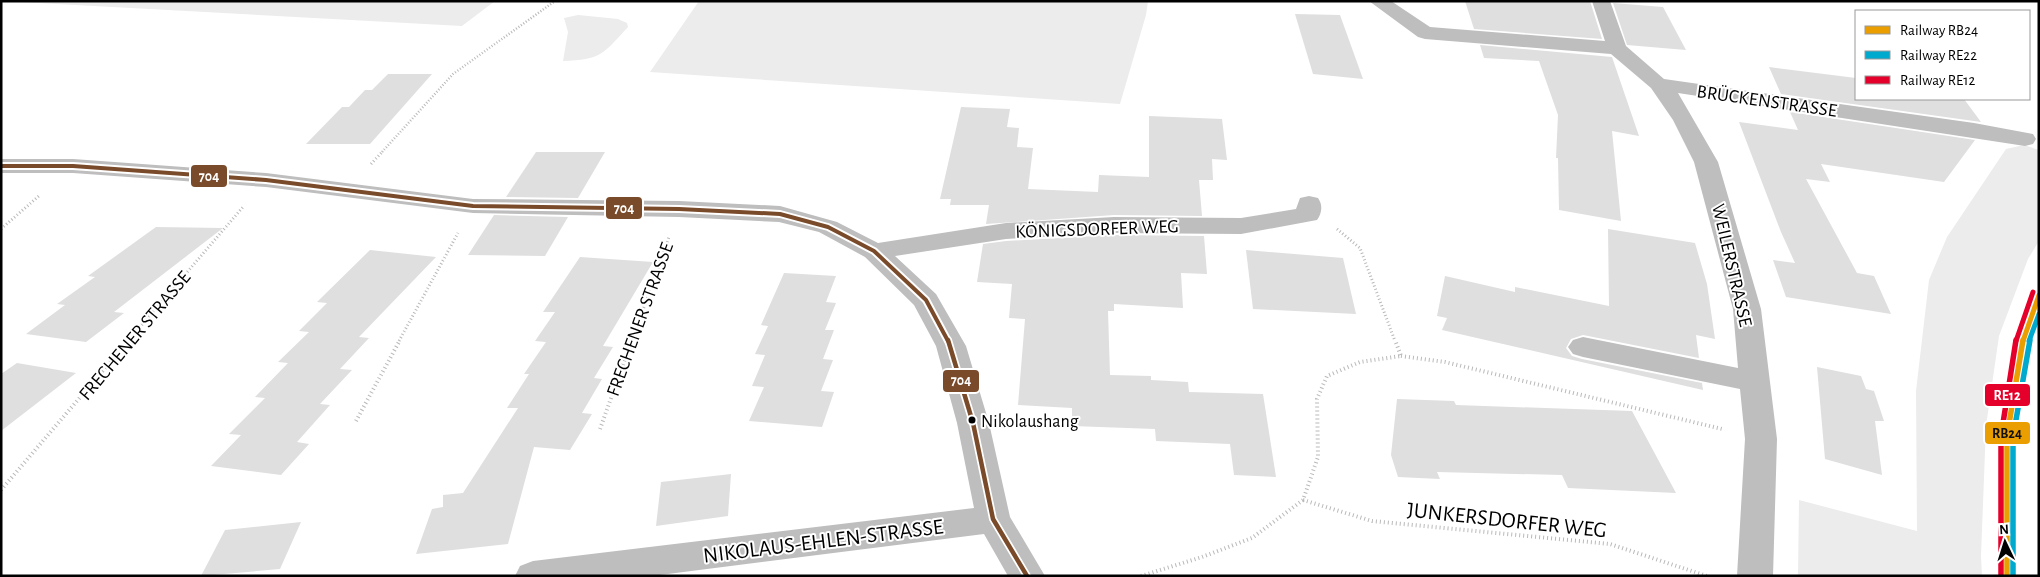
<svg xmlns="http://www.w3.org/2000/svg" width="2040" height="577" viewBox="0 0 2040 577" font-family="'Alegreya Sans',sans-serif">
<rect width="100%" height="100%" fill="#fff"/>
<g fill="#ececec">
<path d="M 1,1 L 495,1 L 462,26 Z"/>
<path d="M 699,1 L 1148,1 L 1146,15 L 1120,104 L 650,72 Z"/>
<path d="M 578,15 L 618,19 L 627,23 L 628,27 C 603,54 601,60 563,61 L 568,32 L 564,18 Z"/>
<path d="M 2024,145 L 2039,150 L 2039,241 L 2028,259 L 1999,336 L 1986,426 L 1981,556 L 1982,576 L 1798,576 L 1799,500 L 1917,531 L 1916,391 L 1929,280 L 1947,237 L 2006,149 Z"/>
</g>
<g fill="#dfdfdf">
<path d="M 1465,1 L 1590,1 L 1602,39 L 1474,29 Z"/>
<path d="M 1613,3 L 1663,7 L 1686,50 L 1627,45 Z"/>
<path d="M 1295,14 L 1340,15 L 1363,79 L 1313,74 Z"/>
<path d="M 1480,45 L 1612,57 L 1639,136 L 1612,131 L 1621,221 L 1559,210 L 1558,158 L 1556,158 L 1558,115 L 1539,61 L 1484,58 Z"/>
<path d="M 1769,67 L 1856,78 L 1856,99 L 1964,99 L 1981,122 L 1781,94 Z"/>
<path d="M 388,74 L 432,74 L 370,144 L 306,144 L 342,107 L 349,107 L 365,90 L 372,90 Z"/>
<path d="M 961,107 L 1010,109 L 1007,127 L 1019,128 L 1017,147 L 1033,148 L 1028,189 L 1098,192 L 1099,175 L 1149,177 L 1149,116 L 1222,119 L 1227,160 L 1212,159 L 1213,180 L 1199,180 L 1202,216 L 1114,215 L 986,224 L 989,205 L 950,205 L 951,199 L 940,199 Z"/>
<path d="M 1790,112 L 1975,140 L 1944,182 L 1821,164 L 1830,182 L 1806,179 L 1857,273 L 1874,276 L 1891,314 L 1786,297 L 1773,260 L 1795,263 L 1781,232 L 1739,122 L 1798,130 Z"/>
<path d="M 536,152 L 605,152 L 578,198 L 506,197 Z"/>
<path d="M 494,215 L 568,217 L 545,256 L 468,255 Z"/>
<path d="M 156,227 L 223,228 L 114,312 L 124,313 L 86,342 L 26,334 L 65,305 L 57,304 L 95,277 L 88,276 Z"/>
<path d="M 1608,229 L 1695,243 L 1707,284 L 1715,339 L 1696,335 L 1699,358 L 1583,335 L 1571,339 L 1566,348 L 1572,356 L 1582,359 L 1702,383 L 1703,390 L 1442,330 L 1447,318 L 1437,316 L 1445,276 L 1515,292 L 1515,287 L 1609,306 Z"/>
<path d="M 1114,235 L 1204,236 L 1207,274 L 1181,273 L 1183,308 L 1114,304 L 1114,311 L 1108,311 L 1110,375 L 1151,376 L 1151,380 L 1188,382 L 1189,392 L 1263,394 L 1276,477 L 1234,475 L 1230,444 L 1156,441 L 1155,429 L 1072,426 L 1072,408 L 1018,405 L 1025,319 L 1009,318 L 1012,284 L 977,282 L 983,244 L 1006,241 Z"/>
<path d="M 370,250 L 436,257 L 359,337 L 369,338 L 340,369 L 352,370 L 320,404 L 330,405 L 297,442 L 309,444 L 281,475 L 211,466 L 241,435 L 229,434 L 265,398 L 255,397 L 288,363 L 278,362 L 309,332 L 299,331 L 327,303 L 317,302 Z"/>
<path d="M 1246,250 L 1343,258 L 1356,314 L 1253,309 Z"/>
<path d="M 580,257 L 653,262 L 603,346 L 613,347 L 594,378 L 602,379 L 582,413 L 592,414 L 570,450 L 534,447 L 508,544 L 416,554 L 432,509 L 443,507 L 443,495 L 463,493 L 518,408 L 507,408 L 529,374 L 524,374 L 546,342 L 535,341 L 555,312 L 543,312 Z"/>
<path d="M 784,273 L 836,276 L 826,302 L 836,303 L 825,330 L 834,330 L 823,359 L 833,360 L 821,391 L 834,392 L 822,427 L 749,421 L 764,387 L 752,386 L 765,355 L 755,354 L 768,326 L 761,325 Z"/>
<path d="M 17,363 L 76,373 L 1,431 L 1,374 Z"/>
<path d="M 1817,367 L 1861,376 L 1866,389 L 1874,391 L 1884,421 L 1875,421 L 1882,475 L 1825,459 Z"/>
<path d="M 1397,399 L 1454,401 L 1456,405 L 1632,411 L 1676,493 L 1568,488 L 1562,475 L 1437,472 L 1440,479 L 1398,477 L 1391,455 Z"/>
<path d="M 731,474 L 728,516 L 656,526 L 661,482 Z"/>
<path d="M 301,522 L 280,569 L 201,576 L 225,530 Z"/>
</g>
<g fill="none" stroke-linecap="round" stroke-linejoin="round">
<path stroke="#b9b9b9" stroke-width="2.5" stroke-dasharray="1 2" stroke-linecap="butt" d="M 382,152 L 453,74 L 555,1"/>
<g stroke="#b9b9b9" stroke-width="3" stroke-dasharray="1 2.5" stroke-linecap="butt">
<path d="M 371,164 L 383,151"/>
<path d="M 1,229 L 40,195"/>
<path d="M 1337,229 L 1360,248 L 1395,341"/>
<path d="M 128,341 L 243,207"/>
<path d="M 399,341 L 458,233"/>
<path d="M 632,341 L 669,237"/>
</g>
<g stroke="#b9b9b9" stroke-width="4" stroke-dasharray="1 3" stroke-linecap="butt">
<path d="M 1401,356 L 1445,362 L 1722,429"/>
<path d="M 356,421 L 400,340"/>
<path d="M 600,429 L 632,340"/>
<path d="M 1,490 L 129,340"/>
<path d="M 1303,500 L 1372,521 L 1610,544 L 1707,576"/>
<path d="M 1141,576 L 1202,557 L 1252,538 L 1303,500 L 1318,457 L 1317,399 L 1327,376 L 1360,362 L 1401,356 L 1395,340"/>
</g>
<g fill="#bebebe" fill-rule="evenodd">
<path d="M 1369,1 L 1391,1 L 1430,27 L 1605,41 L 1592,1 L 1610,1 L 1626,46 L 1664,79 L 1974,123 L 2033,134 L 2036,139 L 2033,144 L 2025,146 L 1678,93 L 1718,162 L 1761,309 L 1777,439 L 1773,576 L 1737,576 L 1745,439 L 1740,389 L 1583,357 L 1573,354 L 1568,347 L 1573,340 L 1583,337 L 1738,368 L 1733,309 L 1694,162 L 1673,120 L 1651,88 L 1611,54 L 1425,39 L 1418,37 Z"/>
<path d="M 1,159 L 73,159 L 266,173 L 473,199 L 679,201 L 780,206 L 837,222 L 878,243 L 1006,223 L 1114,217 L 1241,218 L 1296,209 L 1300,198 L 1309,196 L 1318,198 C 1323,205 1322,213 1317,220 L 1241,234 L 1114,233 L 1006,239 L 895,256 L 936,294 L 966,346 L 989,423 L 1010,517 L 1045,576 L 1008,576 L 984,534 L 652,576 L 515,576 L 520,566 L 533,561 L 974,508 L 957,423 L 936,346 L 914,305 L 865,257 L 819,232 L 779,222 L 679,217 L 473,213 L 266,187 L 73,173 L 1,173 Z"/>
</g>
<defs>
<path id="bus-1-far1" d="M 1,166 L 73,166 L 266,180 L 473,206 L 679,209 L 780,214 L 828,227 L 874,251 L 926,300 L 948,341"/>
<path id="bus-1" d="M 948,340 L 973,423 L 993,519 L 1027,576"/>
</defs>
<use href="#bus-1-far1" stroke="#fff" stroke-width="8"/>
<use href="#bus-1" stroke="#fff" stroke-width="8"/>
<use href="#bus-1-far1" stroke="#7a4b2a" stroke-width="4"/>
<use href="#bus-1" stroke="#7a4b2a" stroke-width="4.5"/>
<defs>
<path id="rail-1-far1" d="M 2023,341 L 2039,295"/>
<path id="rail-1" d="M 2007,576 L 2007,436 L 2023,340"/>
<path id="rail-2-far1" d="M 2029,341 L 2039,314"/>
<path id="rail-2" d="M 2013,576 L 2013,437 L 2030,340"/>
<path id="rail-3-far1" d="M 2016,341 L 2033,292"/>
<path id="rail-3" d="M 2001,576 L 2001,436 L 2016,340"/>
</defs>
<use href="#rail-1-far1" stroke="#fff" stroke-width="9"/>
<use href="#rail-1" stroke="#fff" stroke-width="9"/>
<use href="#rail-2-far1" stroke="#fff" stroke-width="9"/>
<use href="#rail-2" stroke="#fff" stroke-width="9"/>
<use href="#rail-3-far1" stroke="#fff" stroke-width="9"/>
<use href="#rail-3" stroke="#fff" stroke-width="9"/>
<use href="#rail-1-far1" stroke="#eb9e00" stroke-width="5"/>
<use href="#rail-1" stroke="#eb9e00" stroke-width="5.5"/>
<use href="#rail-2-far1" stroke="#00a9ce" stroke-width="5"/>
<use href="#rail-2" stroke="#00a9ce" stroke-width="5.5"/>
<use href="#rail-3-far1" stroke="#e4002b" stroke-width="5"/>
<use href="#rail-3" stroke="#e4002b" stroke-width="5.5"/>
</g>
<circle fill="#000" stroke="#fff" stroke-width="2" cx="972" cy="420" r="4.5"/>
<g text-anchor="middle" stroke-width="4" stroke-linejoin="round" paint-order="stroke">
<g font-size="18" fill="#000" stroke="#fff" text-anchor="start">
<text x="981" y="427">Nikolaushang</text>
</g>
<g font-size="19" fill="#000" stroke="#fff">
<text transform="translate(1767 100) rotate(8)" y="7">BRÜCKENSTRASSE</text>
<text transform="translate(1097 228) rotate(-2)" y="7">KÖNIGSDORFER WEG</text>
<text transform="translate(1733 265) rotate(77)" y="7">WEILERSTRASSE</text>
<text transform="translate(639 319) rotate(-70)" y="7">FRECHENER STRASSE</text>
<text transform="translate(134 335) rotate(-50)" y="7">FRECHENER STRASSE</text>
</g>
<g font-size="22" fill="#000" stroke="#fff">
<text transform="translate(1507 519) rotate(6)" y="8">JUNKERSDORFER WEG</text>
<text transform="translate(823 540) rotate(-7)" y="8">NIKOLAUS-EHLEN-STRASSE</text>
</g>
</g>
<g stroke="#fff" stroke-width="2">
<rect x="190" y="164" width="38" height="24" rx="5" fill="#7a4b2a"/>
<rect x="605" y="196" width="38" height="24" rx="5" fill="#7a4b2a"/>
<rect x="942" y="369" width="38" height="24" rx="5" fill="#7a4b2a"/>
<rect x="1984" y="383" width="47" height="24" rx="5" fill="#e4002b"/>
<rect x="1984" y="421" width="47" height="24" rx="5" fill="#eb9e00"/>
</g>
<g font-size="14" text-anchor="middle" font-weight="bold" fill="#fff">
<text x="209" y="181">704</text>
<text x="624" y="213">704</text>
<text x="961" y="385">704</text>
<text x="2007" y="400">RE12</text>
</g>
<g font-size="14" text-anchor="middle" font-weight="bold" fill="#111">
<text x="2007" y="438">RB24</text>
</g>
<rect width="2040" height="577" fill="none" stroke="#000000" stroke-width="5"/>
<rect x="1855" y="10" width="175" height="90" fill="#ffffff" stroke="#999999"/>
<rect x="1865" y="26" width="25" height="8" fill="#eb9e00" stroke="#999999"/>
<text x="1900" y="35" font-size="15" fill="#000000">Railway RB24</text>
<rect x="1865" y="51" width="25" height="8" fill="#00a9ce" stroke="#999999"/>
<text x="1900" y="60" font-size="15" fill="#000000">Railway RE22</text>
<rect x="1865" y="76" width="25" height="8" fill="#e4002b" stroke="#999999"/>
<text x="1900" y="85" font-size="15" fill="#000000">Railway RE12</text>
<g transform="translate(2005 542) rotate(356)" stroke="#ffffff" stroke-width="4" paint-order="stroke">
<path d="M0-4L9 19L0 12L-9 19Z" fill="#000000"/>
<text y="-8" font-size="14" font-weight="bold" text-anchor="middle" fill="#000000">N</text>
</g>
</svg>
